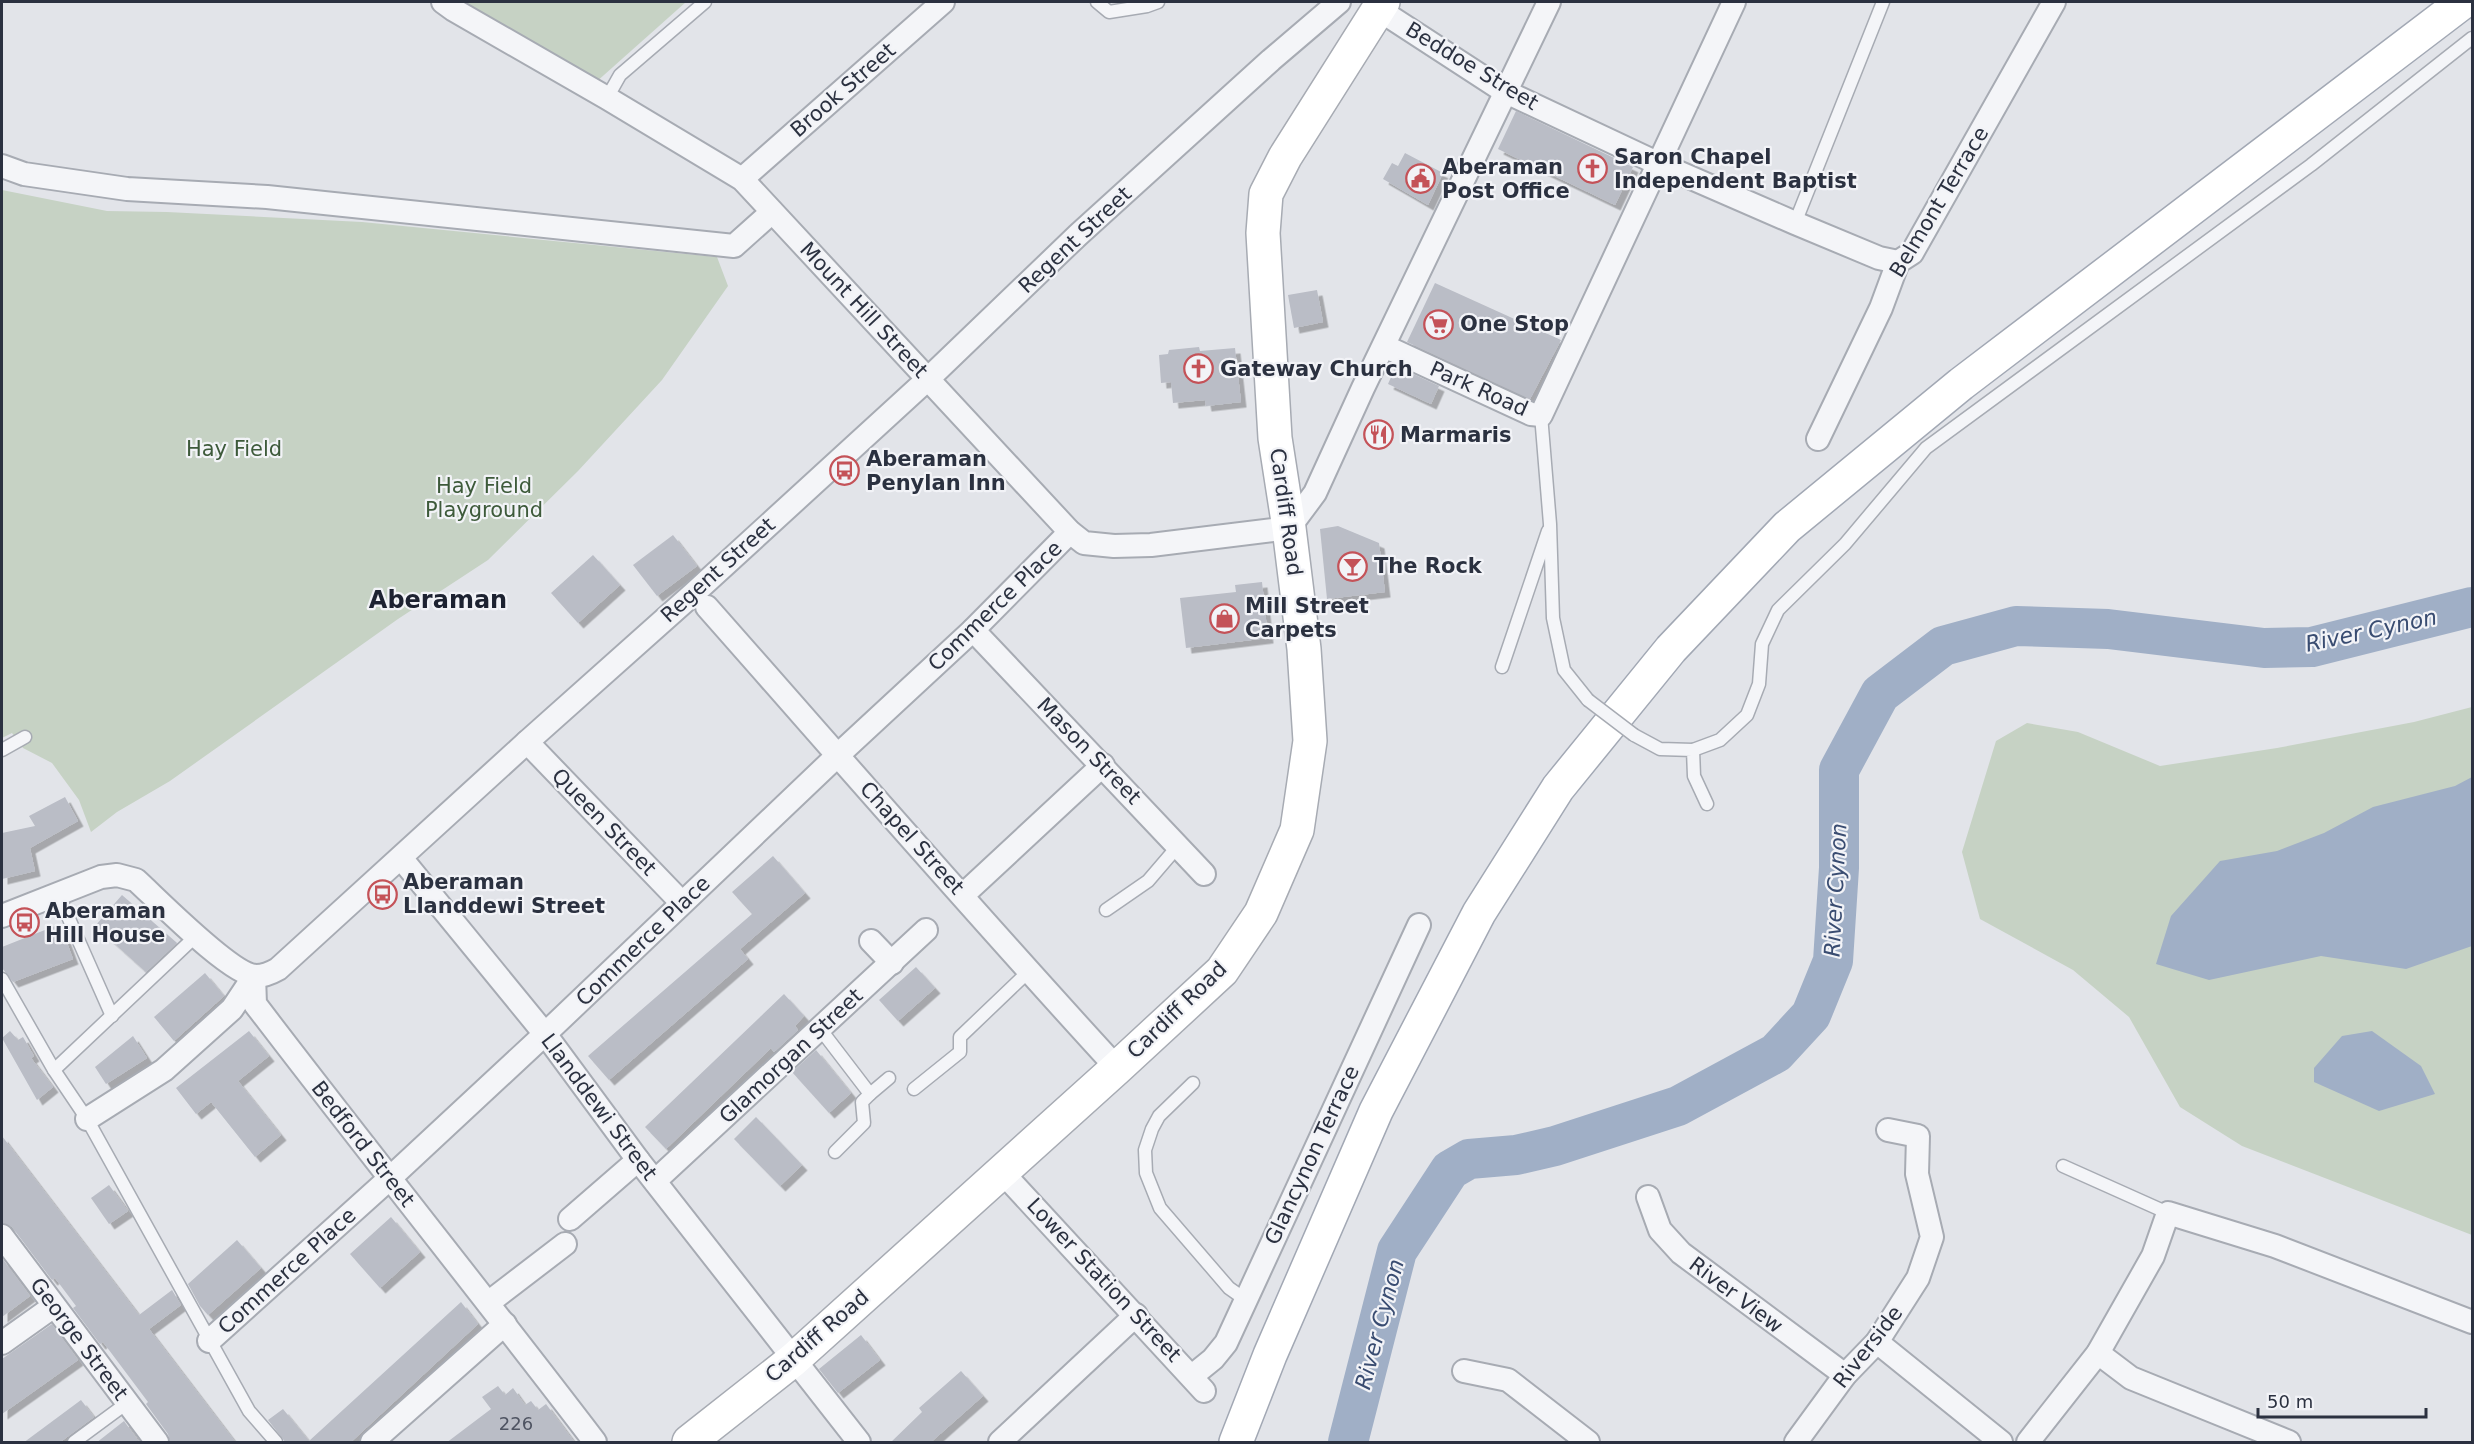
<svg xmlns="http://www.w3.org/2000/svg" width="2474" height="1444" viewBox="0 0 2474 1444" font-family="'DejaVu Sans',sans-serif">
<defs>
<filter id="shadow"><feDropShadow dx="5.5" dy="5.5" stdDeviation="0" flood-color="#0004"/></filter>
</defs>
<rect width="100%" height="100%" fill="#e2e4e9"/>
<g fill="#c6d2c4">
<path d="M 461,2 L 686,2 L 595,83 Z"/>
<path d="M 2,190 L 107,211 L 167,212 L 362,222 L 717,257 L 728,286 L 662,380 L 578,471 L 488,560 L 398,619 L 170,781 L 117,812 L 91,832 L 79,800 L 52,763 L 23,748 L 12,733 L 2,738 Z"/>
<path d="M 2472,707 L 2472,1235 L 2242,1146 L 2180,1107 L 2129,1017 L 2073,970 L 1980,919 L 1962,852 L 1996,741 L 2027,723 L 2078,732 L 2160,766 L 2277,748 L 2414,722 Z"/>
</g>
<g fill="#a0afc6">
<path d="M 2472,777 L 2472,946 L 2406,969 L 2321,956 L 2209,980 L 2156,964 L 2171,916 L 2220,861 L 2277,851 L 2324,833 L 2373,807 L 2455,786 Z"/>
<path d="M 2372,1031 L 2421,1066 L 2435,1094 L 2379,1111 L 2314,1082 L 2314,1068 L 2342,1036 Z"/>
</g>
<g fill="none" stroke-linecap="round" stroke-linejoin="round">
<path stroke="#a0afc6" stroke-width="40" d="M 1348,1442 L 1397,1251 L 1450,1170 L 1469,1159 L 1516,1155 L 1555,1146 L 1678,1106 L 1776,1053 L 1811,1015 L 1833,961 L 1839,868 L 1839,770 L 1880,694 L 1943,646 L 2016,626 L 2108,629 L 2264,648 L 2312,647 L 2472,607"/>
</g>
<g fill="#babdc6" filter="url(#shadow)">
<path d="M 1516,111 L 1633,167 L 1615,205 L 1498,149 Z"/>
<path d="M 1405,153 L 1443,173 L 1428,205 L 1383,179 L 1392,163 L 1398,166 Z"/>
<path d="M 1435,283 L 1561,340 L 1530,399 L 1407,342 Z"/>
<path d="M 1317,290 L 1323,322 L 1294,328 L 1288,295 Z"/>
<path d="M 1199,347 L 1200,351 L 1235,348 L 1241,402 L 1206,406 L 1205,400 L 1173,403 L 1171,382 L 1161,383 L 1159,355 L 1168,354 L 1169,350 Z"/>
<path d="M 1396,366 L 1439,386 L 1431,404 L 1388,384 Z"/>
<path d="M 1338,526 L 1379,543 L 1385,592 L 1327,599 L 1320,529 Z"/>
<path d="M 673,535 L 697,566 L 657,596 L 633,565 Z"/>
<path d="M 593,555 L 620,585 L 578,623 L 551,593 Z"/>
<path d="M 1262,582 L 1268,638 L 1186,648 L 1180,598 L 1236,592 L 1235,585 Z"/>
<path d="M 65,797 L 78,821 L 30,848 L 35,871 L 2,879 L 2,833 L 35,826 L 29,816 Z"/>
<path d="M 773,856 L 805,893 L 740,949 L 748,959 L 609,1080 L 588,1056 L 752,914 L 732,892 Z"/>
<path d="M 122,895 L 177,943 L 146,972 L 95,926 Z"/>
<path d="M 60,924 L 73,959 L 13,982 L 2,968 L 2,947 Z"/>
<path d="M 916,967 L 935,988 L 898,1021 L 879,1000 Z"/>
<path d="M 205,973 L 224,996 L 174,1041 L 154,1017 Z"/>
<path d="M 784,994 L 804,1016 L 795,1026 L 798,1030 L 774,1052 L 771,1048 L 666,1149 L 645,1127 Z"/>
<path d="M 10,1031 L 18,1040 L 23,1037 L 34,1056 L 31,1058 L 53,1087 L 37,1100 L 2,1038 Z"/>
<path d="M 249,1031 L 269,1056 L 238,1081 L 281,1135 L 255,1157 L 211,1102 L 196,1114 L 176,1088 Z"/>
<path d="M 133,1036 L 147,1058 L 106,1084 L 95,1067 Z"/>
<path d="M 816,1050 L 851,1093 L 829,1113 L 792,1072 Z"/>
<path d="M 756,1117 L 802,1165 L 780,1186 L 734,1139 Z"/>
<path d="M 2,1136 L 139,1315 L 172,1290 L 181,1305 L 149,1329 L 236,1443 L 170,1443 L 168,1434 L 146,1404 L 148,1402 L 103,1342 L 100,1344 L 73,1308 L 76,1306 L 55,1278 L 52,1280 L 12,1227 L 2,1223 Z"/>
<path d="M 109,1185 L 128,1211 L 109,1224 L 91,1198 Z"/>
<path d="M 391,1217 L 420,1252 L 380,1288 L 350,1254 Z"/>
<path d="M 237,1240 L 261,1268 L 208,1315 L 200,1306 L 188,1284 Z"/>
<path d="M 2,1258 L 30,1296 L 2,1317 Z"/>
<path d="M 461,1302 L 478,1324 L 350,1443 L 286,1443 L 268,1420 L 283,1409 L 309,1441 Z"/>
<path d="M 52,1324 L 78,1360 L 2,1414 L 2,1359 Z"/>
<path d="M 861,1335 L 880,1360 L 838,1393 L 819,1369 Z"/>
<path d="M 961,1371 L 983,1396 L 930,1443 L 890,1443 L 922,1412 L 919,1408 Z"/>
<path d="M 498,1386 L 505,1395 L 513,1388 L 525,1405 L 531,1401 L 538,1410 L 546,1404 L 575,1443 L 446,1443 L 491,1409 L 482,1397 Z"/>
<path d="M 81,1400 L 94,1417 L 59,1443 L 23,1443 Z"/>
<path d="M 124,1421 L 140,1443 L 96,1443 Z"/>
</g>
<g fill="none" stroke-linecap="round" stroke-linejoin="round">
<defs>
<g id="service">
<path d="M 1097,2 L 1109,12 L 1147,6 L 1158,2"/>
<path d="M 607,98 L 620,75 L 705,2"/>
<path d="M 1795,223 L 1883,2"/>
<path d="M 1541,415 L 1550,524 L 1553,618 L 1564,670 L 1588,700"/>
<path d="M 1502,667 L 1548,531"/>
<path d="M 1634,735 L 1660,749 L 1693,750 L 1694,776 L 1707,804"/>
<path d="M 2,750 L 25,737"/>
<path d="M 1693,750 L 1720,740 L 1747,715 L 1759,684 L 1762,644 L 1778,610 L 1845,544 L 1926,448 L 2311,165 L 2472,38"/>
<path d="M 58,894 L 112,1016"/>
<path d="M 1106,910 L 1148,881 L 1178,846"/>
<path d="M 2,979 L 54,1070 L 87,1119 L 249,1411 L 276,1442"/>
<path d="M 821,1030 L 870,1094 L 889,1078"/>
<path d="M 54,1070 L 197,935"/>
<path d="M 1193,1083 L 1159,1116 L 1152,1129 L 1145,1150 L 1146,1173 L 1160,1208 L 1229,1288 L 1246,1300"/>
<path d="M 914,1089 L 960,1052 L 960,1037 L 1028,972"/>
<path d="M 835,1152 L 864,1123 L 862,1102 L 870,1094"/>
<path d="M 2063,1166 L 2168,1213"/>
<path d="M 74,1442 L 127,1403"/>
</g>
<g id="minor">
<path d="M 443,2 L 454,10 L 607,98 L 742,179 L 1070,532 L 1084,543 L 1114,546 L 1151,545 L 1289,528 L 1315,493 L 1363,388 L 1549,2"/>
<path d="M 1378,9 L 1504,91 L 1657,163 L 1795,223 L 1879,258 L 1898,262"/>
<path d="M 2,166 L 24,174 L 127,189 L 267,197 L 734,246 L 772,212"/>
<path d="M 742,179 L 943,2"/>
<path d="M 1384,346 L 1531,414 L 1541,415 L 1734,2"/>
<path d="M 1818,439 L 1881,308 L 1898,262 L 1912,253 L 2054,2"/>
<path d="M 707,607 C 843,761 978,917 1117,1068"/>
<path d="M 973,630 L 1204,874"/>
<path d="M 527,742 L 682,903"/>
<path d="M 401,858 L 545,1034 L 638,1160 L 859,1442"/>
<path d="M 963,895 L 1103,765"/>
<path d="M 2,916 L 101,877 L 117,875 L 136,880 C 157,899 231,975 256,976 C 264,976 271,973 278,969 L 527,742 L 693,594 L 929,378 L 1078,235 L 1271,60 L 1339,2"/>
<path d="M 871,941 L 892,963"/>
<path d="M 254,976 L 255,1004 C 367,1151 483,1295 595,1442"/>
<path d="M 87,1119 L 164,1070 L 232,1009 L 254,976"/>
<path d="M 1002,1172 L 1204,1391"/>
<path d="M 655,1181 L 926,930"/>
<path d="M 1648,1197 L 1660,1230 L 1681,1253 L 1845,1375"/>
<path d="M 570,1219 L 638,1160"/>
<path d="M 2,1236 L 157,1442"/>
<path d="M 488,1303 L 565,1244"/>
<path d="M 209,1341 L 389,1179 L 545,1034 L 838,755 L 973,630 L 1070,532"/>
<path d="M 1877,1342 L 2001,1442"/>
<path d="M 2,1343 L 54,1306"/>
<path d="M 2098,1353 L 2131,1378 L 2289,1442"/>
<path d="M 1464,1371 L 1508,1380 L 1588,1442"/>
<path d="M 1192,1376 L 1213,1359 L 1226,1343 L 1419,925"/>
<path d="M 372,1442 L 505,1324"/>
<path d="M 1000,1442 L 1136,1315"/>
<path d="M 1796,1442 L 1845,1375 L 1877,1342 L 1918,1278 L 1932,1237 L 1917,1174 L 1918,1136 L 1888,1130"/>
<path d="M 2028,1442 L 2098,1353 L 2153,1256 L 2168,1213 L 2275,1246 L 2472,1322"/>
</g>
<path id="secondary" d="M 689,1442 L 793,1360 L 1117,1068 L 1222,971 L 1261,913 L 1297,830 L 1310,741 L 1304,649 L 1289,528 L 1275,438 L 1263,233 L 1266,194 L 1285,157 L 1383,2"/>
<path id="primary" d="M 1236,1442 L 1270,1355 L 1376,1111 L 1479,913 L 1558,788 L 1671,649 L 1787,527 L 1961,384 L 2463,2"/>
</defs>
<use href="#service" stroke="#a7abb3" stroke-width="15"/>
<use href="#minor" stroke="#a7abb3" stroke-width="26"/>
<use href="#secondary" stroke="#a7abb3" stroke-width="36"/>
<use href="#primary" stroke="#a2a8b4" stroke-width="36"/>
<use href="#service" stroke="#f4f5f8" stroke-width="12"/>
<use href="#minor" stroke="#f4f5f8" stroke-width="22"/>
<use href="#secondary" stroke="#fff" stroke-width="33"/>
<use href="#primary" stroke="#fff" stroke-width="33"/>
<defs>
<path id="service-bridge" d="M 1588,700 L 1634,735"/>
</defs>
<use href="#service-bridge" stroke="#a7abb3" stroke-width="15" stroke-linecap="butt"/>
<use href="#service-bridge" stroke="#f4f5f8" stroke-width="12"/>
</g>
<defs>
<symbol id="church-ring" viewBox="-11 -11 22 22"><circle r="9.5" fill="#f2f3f7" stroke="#c45258" stroke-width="1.5"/><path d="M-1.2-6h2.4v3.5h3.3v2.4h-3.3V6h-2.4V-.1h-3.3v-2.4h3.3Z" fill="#c45258"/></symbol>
<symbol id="civic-ring" viewBox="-11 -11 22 22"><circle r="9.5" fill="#f2f3f7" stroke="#c45258" stroke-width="1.5"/><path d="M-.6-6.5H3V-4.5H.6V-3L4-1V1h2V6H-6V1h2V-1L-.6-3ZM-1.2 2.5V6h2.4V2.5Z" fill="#c45258"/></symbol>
<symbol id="supermarket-ring" viewBox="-11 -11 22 22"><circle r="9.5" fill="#f2f3f7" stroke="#c45258" stroke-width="1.5"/><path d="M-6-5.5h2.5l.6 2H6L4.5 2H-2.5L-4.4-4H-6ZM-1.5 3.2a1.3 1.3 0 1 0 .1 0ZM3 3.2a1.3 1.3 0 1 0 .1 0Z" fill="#c45258"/></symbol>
<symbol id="restaurant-ring" viewBox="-11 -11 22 22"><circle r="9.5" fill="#f2f3f7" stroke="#c45258" stroke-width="1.5"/><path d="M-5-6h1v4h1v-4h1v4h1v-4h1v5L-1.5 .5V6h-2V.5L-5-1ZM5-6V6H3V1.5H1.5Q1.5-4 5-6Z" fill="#c45258"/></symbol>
<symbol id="bus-ring" viewBox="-11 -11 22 22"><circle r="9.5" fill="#f2f3f7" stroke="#c45258" stroke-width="1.5"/><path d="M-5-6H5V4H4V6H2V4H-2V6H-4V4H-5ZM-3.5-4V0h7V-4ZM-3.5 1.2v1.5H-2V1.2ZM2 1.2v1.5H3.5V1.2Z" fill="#c45258"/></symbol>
<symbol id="bar-ring" viewBox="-11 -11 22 22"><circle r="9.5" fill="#f2f3f7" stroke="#c45258" stroke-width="1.5"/><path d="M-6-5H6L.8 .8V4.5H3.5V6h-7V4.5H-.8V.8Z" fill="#c45258"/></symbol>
<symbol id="shop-ring" viewBox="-11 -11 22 22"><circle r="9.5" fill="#f2f3f7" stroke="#c45258" stroke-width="1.5"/><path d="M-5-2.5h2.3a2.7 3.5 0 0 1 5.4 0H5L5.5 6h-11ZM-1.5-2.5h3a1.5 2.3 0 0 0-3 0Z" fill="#c45258"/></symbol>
</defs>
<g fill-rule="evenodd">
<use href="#church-ring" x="1576" y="152" width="33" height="33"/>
<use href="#civic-ring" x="1404" y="162" width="33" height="33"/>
<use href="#supermarket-ring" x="1422" y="308" width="33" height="33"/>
<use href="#church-ring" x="1182" y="352" width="33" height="33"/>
<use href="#restaurant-ring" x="1362" y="418" width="33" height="33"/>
<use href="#bus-ring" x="828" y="454" width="33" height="33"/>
<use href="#bar-ring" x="1336" y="550" width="33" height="33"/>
<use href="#shop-ring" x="1208" y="602" width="33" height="33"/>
<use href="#bus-ring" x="366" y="878" width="33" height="33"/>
<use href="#bus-ring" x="8" y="906" width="33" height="33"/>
</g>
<g text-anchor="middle" stroke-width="4.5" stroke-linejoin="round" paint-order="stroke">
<g font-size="18" fill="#4f5462">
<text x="516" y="1430">226</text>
</g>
<g font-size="21" fill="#2b3140" stroke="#f2f3f7">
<text transform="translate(1472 66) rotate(31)" y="7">Beddoe Street</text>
<text transform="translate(843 90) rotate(-41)" y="7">Brook Street</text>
<text transform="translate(1939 202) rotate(-59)" y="7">Belmont Terrace</text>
<text transform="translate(1075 240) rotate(-43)" y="7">Regent Street</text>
<text transform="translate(864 310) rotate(47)" y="7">Mount Hill Street</text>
<text transform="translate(1479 389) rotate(24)" y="7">Park Road</text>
<text transform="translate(1286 512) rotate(82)" y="7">Cardiff Road</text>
<text transform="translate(718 570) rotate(-42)" y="7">Regent Street</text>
<text transform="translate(995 606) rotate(-44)" y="7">Commerce Place</text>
<text transform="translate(1089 751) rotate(46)" y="7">Mason Street</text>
<text transform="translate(604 822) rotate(46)" y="7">Queen Street</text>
<text transform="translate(912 838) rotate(48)" y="7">Chapel Street</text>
<text transform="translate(643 941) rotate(-44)" y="7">Commerce Place</text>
<text transform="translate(1177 1010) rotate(-44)" y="7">Cardiff Road</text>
<text transform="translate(791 1056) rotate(-43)" y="7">Glamorgan Street</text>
<text transform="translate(599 1107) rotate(53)" y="7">Llanddewi Street</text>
<text transform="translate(363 1144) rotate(52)" y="7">Bedford Street</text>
<text transform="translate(1312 1155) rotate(-65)" y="7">Glancynon Terrace</text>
<text transform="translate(287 1271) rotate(-42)" y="7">Commerce Place</text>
<text transform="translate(1104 1280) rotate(47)" y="7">Lower Station Street</text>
<text transform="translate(1736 1295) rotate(37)" y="7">River View</text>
<text transform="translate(817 1336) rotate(-41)" y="7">Cardiff Road</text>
<text transform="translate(79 1339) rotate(53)" y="7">George Street</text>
<text transform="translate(1868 1347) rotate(-52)" y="7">Riverside</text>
</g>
<g font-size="21" font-weight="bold" fill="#2b3140" stroke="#f2f3f7" text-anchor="start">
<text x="1614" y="164">Saron Chapel<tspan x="1614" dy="24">Independent Baptist</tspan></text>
<text x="1442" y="174">Aberaman<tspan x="1442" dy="24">Post Office</tspan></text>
<text x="1460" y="331">One Stop</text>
<text x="1220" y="376">Gateway Church</text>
<text x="1400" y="442">Marmaris</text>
<text x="866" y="466">Aberaman<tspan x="866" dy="24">Penylan Inn</tspan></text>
<text x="1374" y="573">The Rock</text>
<text x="1245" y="613">Mill Street<tspan x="1245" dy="24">Carpets</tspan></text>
<text x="403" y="889">Aberaman<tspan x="403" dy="24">Llanddewi Street</tspan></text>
<text x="45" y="918">Aberaman<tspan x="45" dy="24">Hill House</tspan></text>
</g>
<g font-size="21" fill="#3d5a3a" stroke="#f2f3f7">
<text x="234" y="456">Hay Field</text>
<text x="484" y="493">Hay Field<tspan x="484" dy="24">Playground</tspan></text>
</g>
<g font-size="22" font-style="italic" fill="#394c71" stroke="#f2f3f7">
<text transform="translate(2371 630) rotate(-12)" y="8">River Cynon</text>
<text transform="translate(1835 890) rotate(-87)" y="8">River Cynon</text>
<text transform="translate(1379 1324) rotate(-75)" y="8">River Cynon</text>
</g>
<g font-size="24" font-weight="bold" fill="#1d2231" stroke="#f2f3f7">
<text x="438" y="608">Aberaman</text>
</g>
</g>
<rect width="2474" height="1444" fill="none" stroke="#2b3140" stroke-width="6"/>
<path d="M2258 1408v9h168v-9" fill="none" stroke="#2b3140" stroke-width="3"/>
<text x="2267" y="1408" font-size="18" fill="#2b3140" stroke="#f2f3f7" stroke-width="4.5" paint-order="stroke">50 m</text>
</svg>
